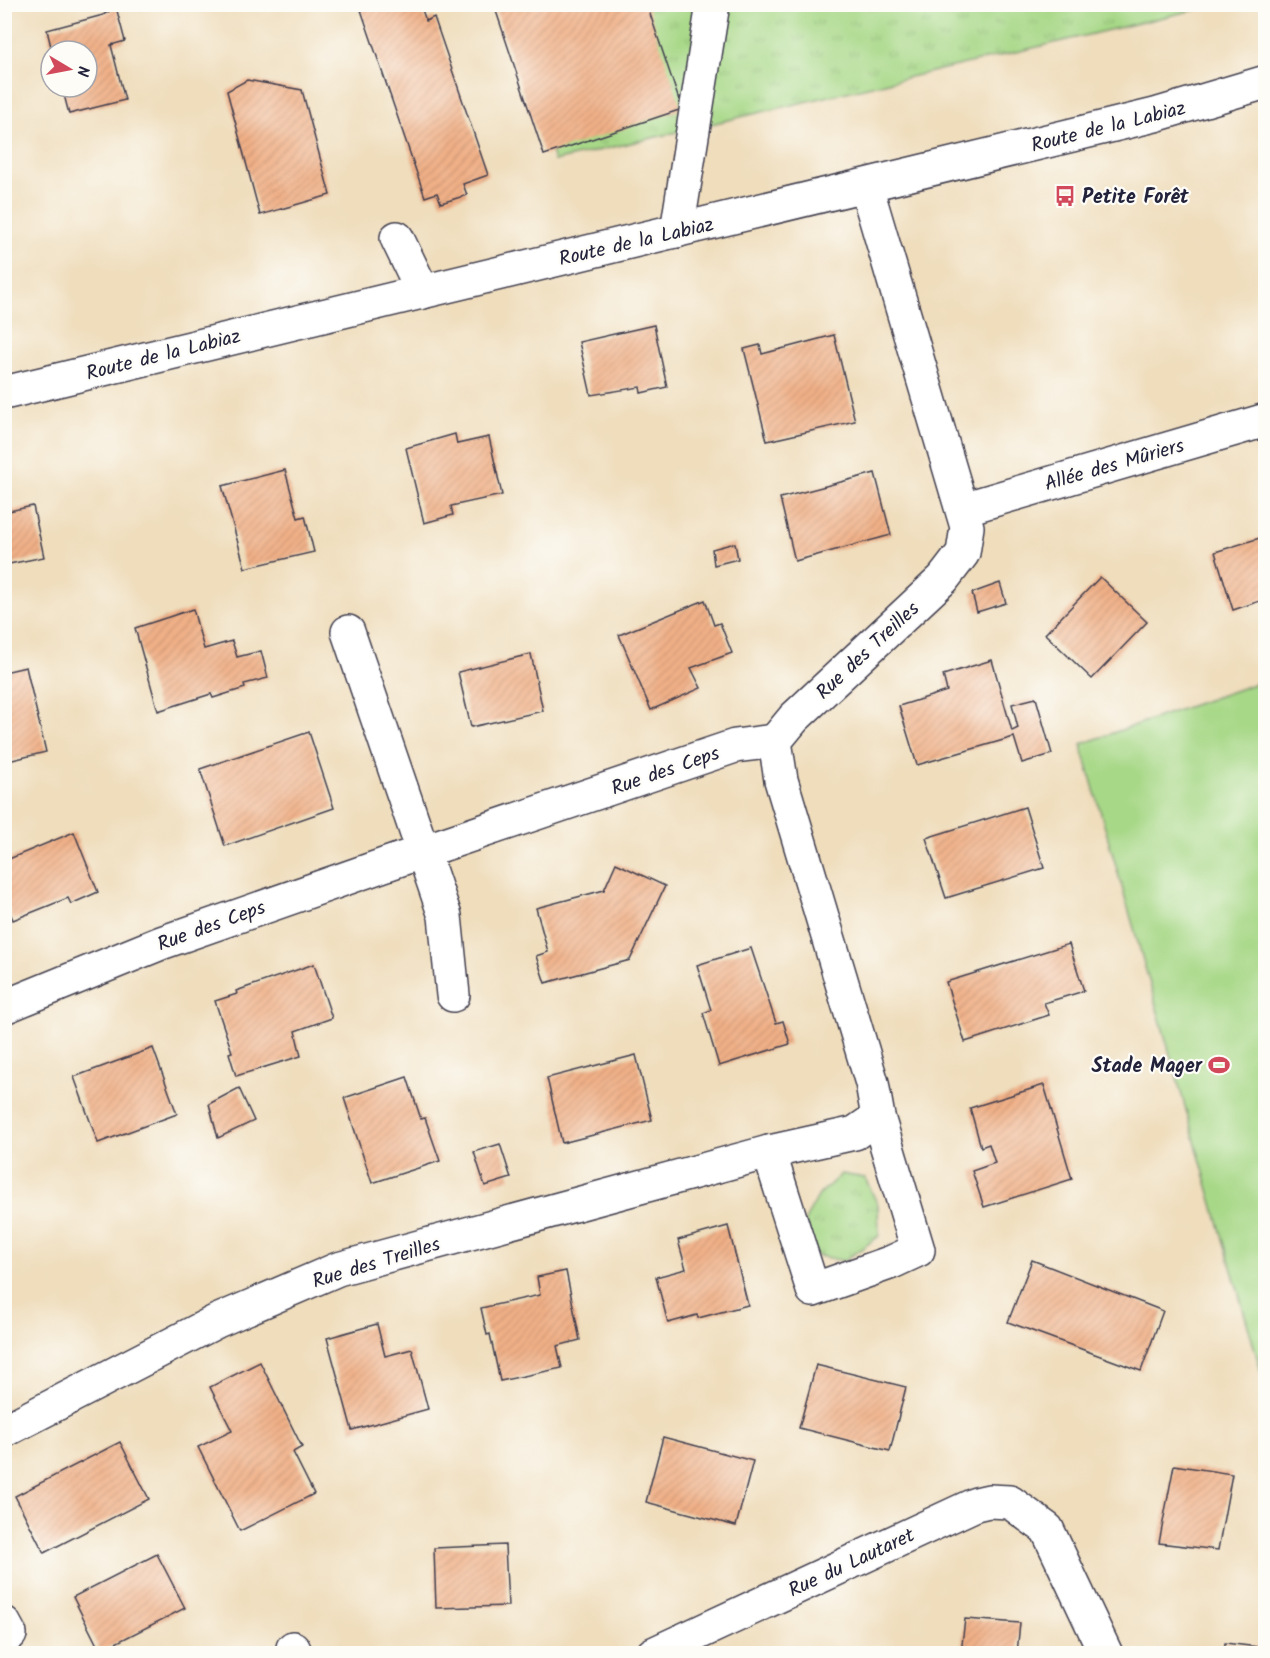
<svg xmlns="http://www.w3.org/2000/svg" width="1270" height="1658" viewBox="0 0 1270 1658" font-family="Kalam,sans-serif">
<defs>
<pattern id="grass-tufts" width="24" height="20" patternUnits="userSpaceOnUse" patternTransform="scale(1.5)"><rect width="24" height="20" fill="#a7d887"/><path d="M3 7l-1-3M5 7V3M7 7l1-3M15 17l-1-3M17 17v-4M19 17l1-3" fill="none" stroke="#8fb975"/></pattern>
<pattern id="building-hatch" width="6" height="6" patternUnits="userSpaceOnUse" patternTransform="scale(1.5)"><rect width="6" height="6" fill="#f0b087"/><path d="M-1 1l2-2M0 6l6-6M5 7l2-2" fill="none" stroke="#ce9775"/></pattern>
</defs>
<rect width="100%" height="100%" fill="#fdfcf7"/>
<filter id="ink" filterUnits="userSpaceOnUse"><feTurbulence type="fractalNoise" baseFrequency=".0167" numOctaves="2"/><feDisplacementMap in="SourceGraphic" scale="12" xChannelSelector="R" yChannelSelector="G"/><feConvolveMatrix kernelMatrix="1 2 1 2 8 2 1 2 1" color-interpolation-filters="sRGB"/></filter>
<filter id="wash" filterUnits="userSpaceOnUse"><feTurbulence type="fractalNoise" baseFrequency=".008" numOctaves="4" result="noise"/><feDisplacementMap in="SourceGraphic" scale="24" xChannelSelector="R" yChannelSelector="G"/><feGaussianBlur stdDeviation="1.35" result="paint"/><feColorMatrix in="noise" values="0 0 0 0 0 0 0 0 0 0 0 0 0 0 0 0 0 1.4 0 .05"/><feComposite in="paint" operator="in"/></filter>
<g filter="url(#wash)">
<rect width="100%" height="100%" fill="#efddbc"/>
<g fill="url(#grass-tufts)" stroke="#647d61" stroke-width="1.5">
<path d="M 505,5 L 1215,5 L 554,161 Z"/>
<path d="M 841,1174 L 865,1178 L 878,1205 L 879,1236 L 844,1261 L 815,1255 L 805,1220 L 819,1195 Z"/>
</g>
<path fill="#a7d887" stroke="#647d61" stroke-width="1.5" d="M 1265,680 L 1266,680 L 1265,1385 L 1081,744 Z"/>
<g id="blocks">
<g fill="url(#building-hatch)">
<path d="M 367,4 L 420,4 L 426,21 L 434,17 L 488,175 L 463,184 L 467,195 L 441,203 L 437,193 L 425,197 L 360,7 Z"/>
<path d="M 494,5 L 647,5 L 682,109 L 544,155 Z"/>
<path d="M 116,7 L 125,41 L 111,45 L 125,100 L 69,114 L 62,87 L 87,87 L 87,51 L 52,51 L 47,30 L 103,15 Z"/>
<path d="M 247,80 L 302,90 L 330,195 L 260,215 L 227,91 Z"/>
<path d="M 654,325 L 667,387 L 641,393 L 640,387 L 591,395 L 579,342 Z"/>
<path d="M 834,335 L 855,421 L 767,441 L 744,349 L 760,345 L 762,354 Z"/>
<path d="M 455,434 L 457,444 L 489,437 L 502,495 L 451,506 L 453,515 L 424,523 L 406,448 Z"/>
<path d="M 285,470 L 298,518 L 305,516 L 314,552 L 245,568 L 222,486 Z"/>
<path d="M 875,473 L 891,535 L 795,561 L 780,498 Z"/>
<path d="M 33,506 L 44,557 L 4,565 L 4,512 Z"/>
<path d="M 1266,536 L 1266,599 L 1233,610 L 1215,552 Z"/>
<path d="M 735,543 L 738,559 L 714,565 L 712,549 Z"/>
<path d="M 1100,577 L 1147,622 L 1092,679 L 1045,634 Z"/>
<path d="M 1000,583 L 1006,603 L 977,612 L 972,593 Z"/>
<path d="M 705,600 L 714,625 L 720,623 L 732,653 L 691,668 L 701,688 L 651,710 L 619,635 Z"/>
<path d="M 193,609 L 204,649 L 232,641 L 237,657 L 261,651 L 268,678 L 244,684 L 245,688 L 213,698 L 211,694 L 158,711 L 135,628 Z"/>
<path d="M 531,654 L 543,711 L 471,727 L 458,672 Z"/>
<path d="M 992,660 L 1012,731 L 1018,728 L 1012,704 L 1036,698 L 1052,754 L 1022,763 L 1014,737 L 917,765 L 899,706 L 947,691 L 943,675 Z"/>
<path d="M 26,667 L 46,752 L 4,762 L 4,672 Z"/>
<path d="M 309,732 L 334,808 L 225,846 L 200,769 Z"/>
<path d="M 1025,807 L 1044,868 L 946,898 L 926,838 Z"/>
<path d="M 74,832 L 98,892 L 71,904 L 68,898 L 13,920 L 4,897 L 4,861 Z"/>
<path d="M 616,863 L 665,886 L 630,960 L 545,983 L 536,956 L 548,952 L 536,908 L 604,890 Z"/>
<path d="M 1069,944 L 1084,991 L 1044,1003 L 1049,1015 L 965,1042 L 946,982 Z"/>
<path d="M 751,948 L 776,1023 L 783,1021 L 790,1044 L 719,1066 L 703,1013 L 711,1010 L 697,965 Z"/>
<path d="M 314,964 L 332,1018 L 295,1031 L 301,1056 L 236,1076 L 229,1053 L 232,1052 L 215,1001 L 237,994 L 236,991 Z"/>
<path d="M 153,1048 L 177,1114 L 98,1143 L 74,1077 Z"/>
<path d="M 636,1055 L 652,1120 L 562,1143 L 547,1078 Z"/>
<path d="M 407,1077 L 421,1119 L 425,1118 L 440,1161 L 372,1183 L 344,1098 Z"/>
<path d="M 1044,1085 L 1072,1179 L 984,1207 L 972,1171 L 995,1163 L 989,1144 L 981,1147 L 970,1108 Z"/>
<path d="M 239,1088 L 254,1121 L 218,1138 L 209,1104 Z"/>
<path d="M 500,1144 L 511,1178 L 485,1186 L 474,1152 Z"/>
<path d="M 728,1226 L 748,1305 L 698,1318 L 697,1315 L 668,1323 L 656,1277 L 686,1269 L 678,1240 Z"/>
<path d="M 1032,1260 L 1163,1311 L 1141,1371 L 1008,1322 Z"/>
<path d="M 566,1271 L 580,1340 L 557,1346 L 562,1368 L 500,1381 L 490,1334 L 487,1335 L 481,1308 L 540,1295 L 537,1277 Z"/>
<path d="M 377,1324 L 385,1356 L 412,1349 L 428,1409 L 352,1430 L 327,1338 Z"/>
<path d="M 260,1362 L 302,1447 L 293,1452 L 314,1494 L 240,1531 L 198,1447 L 232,1431 L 210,1387 Z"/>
<path d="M 816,1365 L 906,1387 L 890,1451 L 799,1428 Z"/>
<path d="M 663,1437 L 753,1461 L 736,1526 L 646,1502 Z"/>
<path d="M 120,1442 L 149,1499 L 44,1553 L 15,1496 Z"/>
<path d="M 1174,1465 L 1232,1474 L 1218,1550 L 1159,1543 Z"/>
<path d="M 505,1545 L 508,1606 L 436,1608 L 434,1548 Z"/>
<path d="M 157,1554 L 185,1608 L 100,1651 L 73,1597 Z"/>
<path d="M 965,1619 L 1020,1623 L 1017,1653 L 961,1653 Z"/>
<path d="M 1225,1643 L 1266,1648 L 1266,1653 L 1224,1653 Z"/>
</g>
</g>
</g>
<g filter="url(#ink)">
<use href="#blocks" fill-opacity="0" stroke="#413e4e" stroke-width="1.5"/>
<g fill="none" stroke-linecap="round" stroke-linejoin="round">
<defs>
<g id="minor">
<path d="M 677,231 L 713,4"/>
<path d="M 397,238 L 423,292"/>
<path d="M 963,509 L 1266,420"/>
<path d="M 348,632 L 445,916 L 453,995"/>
<path d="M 4,1007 L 161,943 L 421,852 L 735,746 L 775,741"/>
<path d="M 769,1152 L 813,1290 L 892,1262 L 918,1250 L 878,1117"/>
<path d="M 4,1431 L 217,1321 L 338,1269 L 769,1152 L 855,1133 L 878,1117 L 872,1083 L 781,780 L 775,741 L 794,718 L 943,579 L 963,553 L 967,527 L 866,186"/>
<path d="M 4,1623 L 10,1634"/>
<path d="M 293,1648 L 296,1654"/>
<path d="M 653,1654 L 976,1504 L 989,1501 L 1010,1502 L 1047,1529 L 1106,1654"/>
</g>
<path id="major" d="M 4,393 L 1155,115 L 1266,82"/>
</defs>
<use href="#minor" stroke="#413e4e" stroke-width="36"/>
<use href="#major" stroke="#413e4e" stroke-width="36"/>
<use href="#minor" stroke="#fff" stroke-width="33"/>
<use href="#major" stroke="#fff" stroke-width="33"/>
</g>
</g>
<defs>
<symbol id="bus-bare" viewBox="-9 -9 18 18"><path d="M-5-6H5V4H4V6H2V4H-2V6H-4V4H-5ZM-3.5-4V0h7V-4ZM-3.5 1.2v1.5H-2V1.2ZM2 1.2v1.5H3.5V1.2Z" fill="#d1495b" stroke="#fdfcf7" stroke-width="2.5" paint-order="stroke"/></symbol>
<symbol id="stadium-bare" viewBox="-9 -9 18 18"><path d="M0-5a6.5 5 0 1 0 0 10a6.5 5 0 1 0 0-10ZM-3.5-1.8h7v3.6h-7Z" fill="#d1495b" stroke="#fdfcf7" stroke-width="2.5" paint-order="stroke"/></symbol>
</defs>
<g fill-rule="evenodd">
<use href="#bus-bare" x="1050" y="181" width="30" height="30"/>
<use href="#stadium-bare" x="1204" y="1050" width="30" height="30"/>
</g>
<g text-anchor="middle" stroke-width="4.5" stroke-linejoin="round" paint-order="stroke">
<g font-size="20" fill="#22223b" stroke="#fdfcf7">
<text transform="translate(1108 126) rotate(-14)" y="7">Route de la Labiaz</text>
<text transform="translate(636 241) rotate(-13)" y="7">Route de la Labiaz</text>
<text transform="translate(163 354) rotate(-14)" y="7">Route de la Labiaz</text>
<text transform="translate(1114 464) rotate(-16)" y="7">Allée des Mûriers</text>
<text transform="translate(867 650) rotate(-43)" y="7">Rue des Treilles</text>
<text transform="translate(665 770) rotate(-19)" y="7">Rue des Ceps</text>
<text transform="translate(211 925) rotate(-20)" y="7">Rue des Ceps</text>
<text transform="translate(376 1262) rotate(-17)" y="7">Rue des Treilles</text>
<text transform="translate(851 1562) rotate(-25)" y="7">Rue du Lautaret</text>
</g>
<g font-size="20" font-weight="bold" fill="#22223b" stroke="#fdfcf7" text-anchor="start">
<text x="1082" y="203">Petite Forêt</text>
<text x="1202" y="1072" text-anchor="end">Stade Mager</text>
</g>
</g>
<rect width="1270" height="1658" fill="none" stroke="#fdfcf7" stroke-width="24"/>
<g transform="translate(69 69) rotate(100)"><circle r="28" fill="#fdfcf7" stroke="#a5a5ac" stroke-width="1.5"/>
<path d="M0-4.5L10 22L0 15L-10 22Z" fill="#d1495b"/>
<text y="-9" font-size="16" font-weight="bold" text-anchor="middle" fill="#22223b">N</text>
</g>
</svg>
